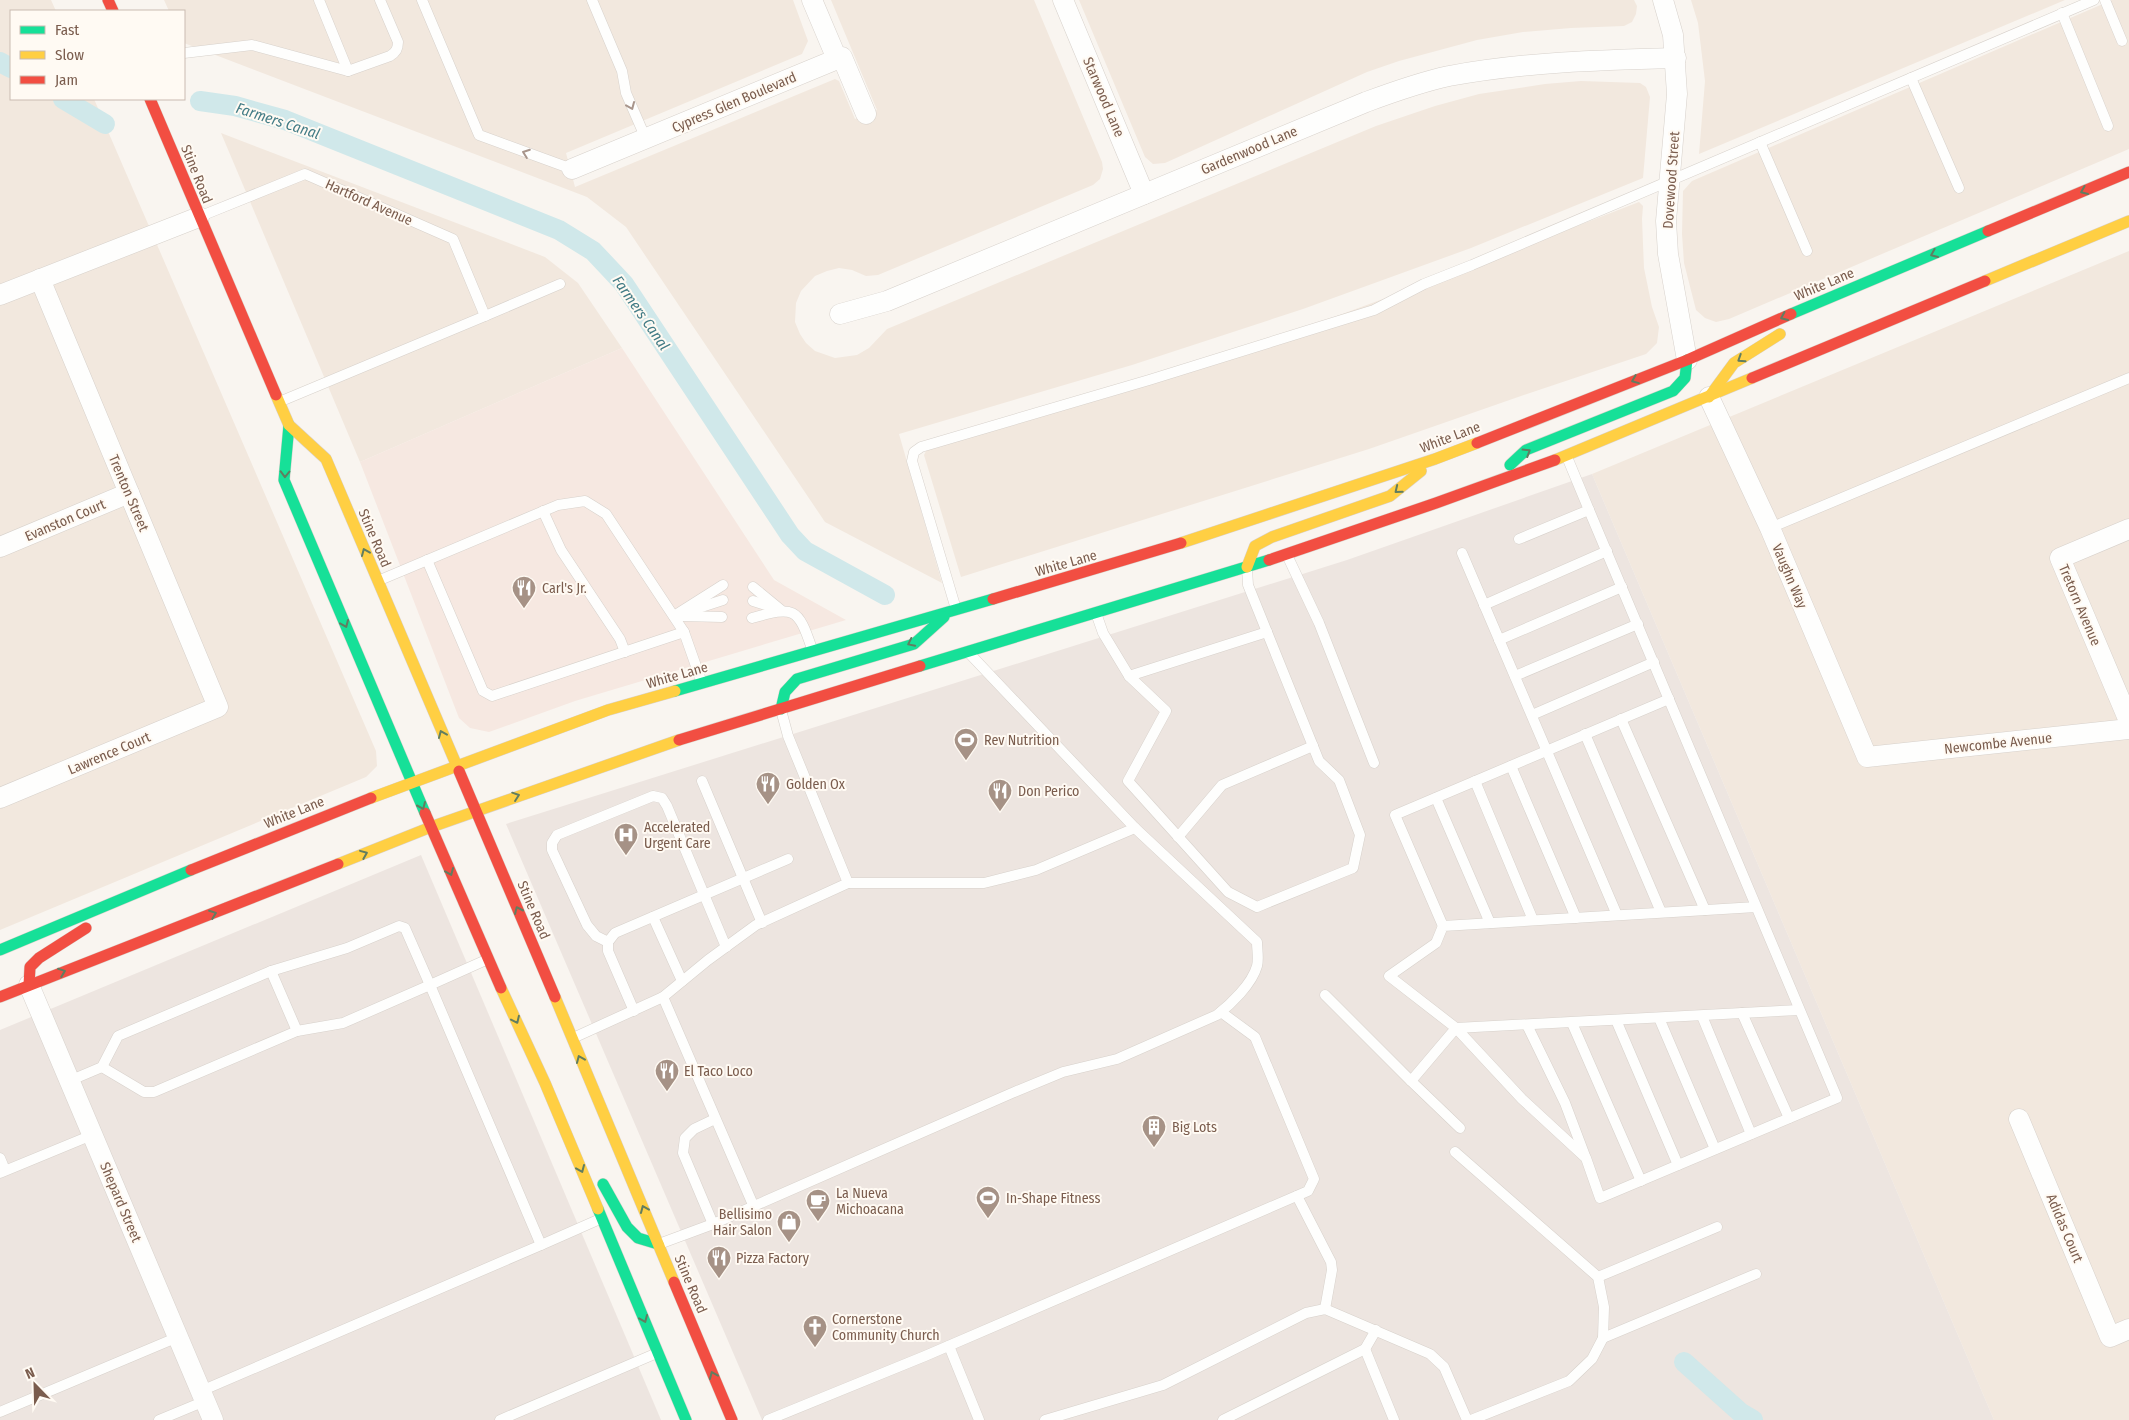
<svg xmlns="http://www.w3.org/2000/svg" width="2129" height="1420" viewBox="0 0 2129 1420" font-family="'Fira Sans Condensed',sans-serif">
<rect width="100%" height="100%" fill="#f9f5f0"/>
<g fill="#f2e8de">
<path d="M 0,0 L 51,0 L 56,11 L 11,11 L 11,99 L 94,99 L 376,751 L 377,766 L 366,777 L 0,930 Z"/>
<path d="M 164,0 L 793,0 L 808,41 L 802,54 L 566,153 L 575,187 L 835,79 L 839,81 L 855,119 L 877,110 L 831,0 L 1034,0 L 1102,162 L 1103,169 L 1100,179 L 1093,185 L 878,275 L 866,276 L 852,270 L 839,268 L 827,271 L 815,276 L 801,291 L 796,303 L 795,322 L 800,334 L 806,343 L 815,351 L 835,358 L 857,355 L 869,348 L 887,329 L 1376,126 L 1435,106 L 1479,94 L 1545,84 L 1581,81 L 1640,83 L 1646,87 L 1650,97 L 1643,178 L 1471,248 L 1303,309 L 1132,365 L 899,434 L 942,583 L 825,522 L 626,227 L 587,197 L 184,43 L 184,11 L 169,11 Z"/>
<path d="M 1079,0 L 1634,0 L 1637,6 L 1636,14 L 1632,22 L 1624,26 L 1571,28 L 1523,32 L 1477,40 L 1399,61 L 1367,72 L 1165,163 L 1153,164 L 1145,157 Z"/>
<path d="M 1691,0 L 2065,0 L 1699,154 L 1705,81 L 1698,23 Z"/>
<path d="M 2112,0 L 2129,0 L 2129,149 L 1729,319 L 1716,322 L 1705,318 L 1696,310 L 1684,263 L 1682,234 L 1683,191 L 1692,181 Z"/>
<path d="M 221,133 L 545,257 L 578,283 L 622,348 L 360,462 Z"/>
<path d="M 1639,202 L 1643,206 L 1642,219 L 1644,268 L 1652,307 L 1659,327 L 1657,343 L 1646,354 L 1521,396 L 1369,449 L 961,577 L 924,455 L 930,443 L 1304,328 L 1481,263 Z"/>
<path d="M 2129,251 L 2129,1420 L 1994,1420 L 1592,474 Z"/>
</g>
<path fill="#f6e8e1" d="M 622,348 L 774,580 L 846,620 L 575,701 L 489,732 L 470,728 L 459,718 L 360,462 Z"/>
<g fill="#ede5e0">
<path d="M 1592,474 L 1994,1420 L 762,1420 L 506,824 L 1347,560 Z"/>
<path d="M 421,855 L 661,1420 L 0,1420 L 0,1030 Z"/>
</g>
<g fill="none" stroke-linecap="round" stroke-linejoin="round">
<g stroke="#d0e8ea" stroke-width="20">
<path d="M 0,62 L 11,68"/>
<path d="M 63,99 L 105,124"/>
<path d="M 200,101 L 235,106 L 285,120 L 559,230 L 593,251 L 624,284 L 790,535 L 805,551 L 885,595"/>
<path d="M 1684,1362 L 1741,1413 L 1753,1420"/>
</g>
<defs>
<g id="lane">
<path d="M 319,0 L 348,71 L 390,56 C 396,52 398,49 398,42 L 380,0"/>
<path d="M 422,0 L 479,135 L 572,169"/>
<path d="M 592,0 L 622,71 L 626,93 L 646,139"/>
<path d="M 2105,0 L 2122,41"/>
<path d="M 2062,13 L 2108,126"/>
<path d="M 184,53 L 252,45 L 348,71"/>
<path d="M 1911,78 L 1959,188"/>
<path d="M 1760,142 L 1807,251"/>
<path d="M 201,216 L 305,174 L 453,239 L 485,316 L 279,402"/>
<path d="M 485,316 L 560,284"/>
<path d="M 1589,510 L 1837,1098 L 1600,1198 L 1586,1158 L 1522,1099 L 1456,1028 L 1389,976 L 1436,943 L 1443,926 L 1756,907"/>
<path d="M 543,511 L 561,550 L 620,639 L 625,652"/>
<path d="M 1770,528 L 2129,378"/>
<path d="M 1519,539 L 1589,510 L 1567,457"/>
<path d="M 1462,553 L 1617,915"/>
<path d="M 1287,555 L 1319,623 L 1374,763"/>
<path d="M 427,560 L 483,691 L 492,696 L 684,632"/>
<path d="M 380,580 L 558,505 L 585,501 L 606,514 L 684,632 L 702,683"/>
<path d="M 753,587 L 781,610"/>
<path d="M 753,601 L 775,608"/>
<path d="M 1484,605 L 1607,551"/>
<path d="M 956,609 L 912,461 L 914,452 L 921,447 L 1149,380 L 1374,310 L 1424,284 L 1472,265 L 2094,0"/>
<path d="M 689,611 L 723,600"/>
<path d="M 1096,613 L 1103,633 L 1129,676 L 1166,711 L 1128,781 L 1228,892 L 1257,907 L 1353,868 L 1360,835 L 1339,780 L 1319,761 L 1248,585 L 1247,568"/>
<path d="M 674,616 L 723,585"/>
<path d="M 682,616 L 722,617"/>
<path d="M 752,618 C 794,606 798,607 812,649"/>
<path d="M 1499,640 L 1622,587"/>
<path d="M 1129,676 L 1267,632"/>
<path d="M 1515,676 L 1638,624"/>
<path d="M 1532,715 L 1654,662"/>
<path d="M 1621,719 L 1705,910"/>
<path d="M 1585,734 L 1661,912"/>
<path d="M 1511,766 L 1576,918"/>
<path d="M 702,781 L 762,923"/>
<path d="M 1475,781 L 1533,920"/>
<path d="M 1436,798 L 1490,923"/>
<path d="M 1178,837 L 1222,785 L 1313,746"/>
<path d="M 848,883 L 984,883 L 1036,870 L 1135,828 L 969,653"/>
<path d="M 653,917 L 682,981"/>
<path d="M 1443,926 L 1395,815 L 1669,699"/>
<path d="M 608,942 L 596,936 L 587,925 L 552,850 L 552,843 L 557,835 L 653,796 L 662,798 L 667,806 L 726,947"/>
<path d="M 271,971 L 297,1031"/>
<path d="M 1325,995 L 1411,1081"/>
<path d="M 663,997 L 754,1207"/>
<path d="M 634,1011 L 608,951 L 608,942 L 615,933 L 788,859"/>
<path d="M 1742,1013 L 1789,1118"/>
<path d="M 1702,1016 L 1751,1134"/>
<path d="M 1659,1018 L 1715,1149"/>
<path d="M 1616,1020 L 1678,1165"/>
<path d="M 1572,1023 L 1641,1181"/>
<path d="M 1527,1025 L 1565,1103 L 1585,1156"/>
<path d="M 573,1038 L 663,997 L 708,960 L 756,925 L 848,883 L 788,736 L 781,710"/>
<path d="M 102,1067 L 144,1092 L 154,1092 L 297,1031 L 343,1023 L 430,985 L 541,1245 L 600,1219"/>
<path d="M 69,1081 L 102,1067 L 118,1036 L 271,971 L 347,948 L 399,926 L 405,928 L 430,985 L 486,960"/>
<path d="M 1460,1128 L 1411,1081 L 1456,1028 L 1799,1010"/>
<path d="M 1455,1152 L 1598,1277 L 1604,1307 L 1603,1338 L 1592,1359 L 1569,1381 L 1471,1420"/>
<path d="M 0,1158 L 5,1170"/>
<path d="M 0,1173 L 92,1135"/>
<path d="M 1297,1196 L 1331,1262 L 1332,1270 L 1325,1309"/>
<path d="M 713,1224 L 683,1153 L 685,1138 L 694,1129 L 715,1119"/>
<path d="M 659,1244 L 713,1224 L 1012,1093 L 1063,1072 L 1117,1059 L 1217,1015 C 1231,1004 1252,984 1257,966 C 1259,959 1257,950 1257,942 L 1135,828"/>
<path d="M 1598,1277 L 1717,1227"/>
<path d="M 1603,1338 L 1756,1274"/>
<path d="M 949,1346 L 979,1420"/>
<path d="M 1365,1349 L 1394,1420"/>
<path d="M 201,1391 L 541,1245"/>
<path d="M 0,1412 L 178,1337"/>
<path d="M 159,1420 L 205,1401"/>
<path d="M 500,1420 L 657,1353"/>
<path d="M 768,1420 L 925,1356 L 1308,1191 L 1314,1179 L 1255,1037 L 1221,1012"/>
<path d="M 1045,1420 L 1163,1385 L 1306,1313 L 1325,1309 L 1430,1354 L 1444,1367 L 1467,1420"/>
<path d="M 1223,1420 L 1365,1349 L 1376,1330"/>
</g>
<g id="street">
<path d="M 812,0 L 837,59"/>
<path d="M 1063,0 L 1144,194"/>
<path d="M 1663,0 L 1673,35 L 1677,94 L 1666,221 L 1668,254 L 1687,360"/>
<path d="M 572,169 L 842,57 L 866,114"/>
<path d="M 0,295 L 199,217"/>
<path d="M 840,314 L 887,301 L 1366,102 C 1393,92 1421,82 1449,76 C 1524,62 1600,60 1676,58"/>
<path d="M 1709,397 L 1770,528 L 1867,757 L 2129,729"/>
<path d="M 2129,529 L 2060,558 L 2129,721"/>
<path d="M 0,547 L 129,493"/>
<path d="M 0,798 L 218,707 L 40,279"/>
<path d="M 29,985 L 213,1420"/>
<path d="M 2019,1119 L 2110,1337 L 2129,1329"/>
</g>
<g id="fast">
<path d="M 1791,314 L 1988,231"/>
<path d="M 289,425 L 284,480 L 425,813"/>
<path d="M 1510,465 L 1526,450 L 1673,391 L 1685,378 L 1687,360"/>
<path d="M 920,666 L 1269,560"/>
<path d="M 675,691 L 993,599"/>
<path d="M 781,709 L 785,692 L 797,679 L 914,644 L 944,617"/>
<path d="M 0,950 L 191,870"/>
<path d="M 603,1184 L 627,1227 L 638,1238 L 658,1244"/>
<path d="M 598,1209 L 686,1420"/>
</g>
<g id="slow">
<path d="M 1985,281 L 2129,221"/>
<path d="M 276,395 L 289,425 L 326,459 L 459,771"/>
<path d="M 1709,397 L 1734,363 L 1780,334"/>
<path d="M 1555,460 L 1752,378"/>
<path d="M 1181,543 L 1435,459 L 1477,443"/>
<path d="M 1247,567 L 1255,546 L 1272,537 L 1390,496 L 1421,471"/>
<path d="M 371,798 L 608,710 L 675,691"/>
<path d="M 338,864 L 431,827 L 679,740"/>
<path d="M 501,988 L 545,1083 L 598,1209"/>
<path d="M 555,997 L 674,1282"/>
</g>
<g id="jam">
<path d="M 108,0 L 113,11"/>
<path d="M 150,99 L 276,395"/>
<path d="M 1988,231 L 2129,172"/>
<path d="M 1752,378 L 1985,281"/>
<path d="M 1477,443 L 1687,360 L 1791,314"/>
<path d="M 1269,560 L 1436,503 L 1555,460"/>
<path d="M 993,599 L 1181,543"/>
<path d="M 679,740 L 920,666"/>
<path d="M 459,771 L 555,997"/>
<path d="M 425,813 L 501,988"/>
<path d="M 191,870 L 371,798"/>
<path d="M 29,985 L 30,967 L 39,958 L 86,928"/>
<path d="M 0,997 L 338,864"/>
<path d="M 674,1282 L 732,1420"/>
</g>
</defs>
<use href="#lane" stroke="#d7d1cb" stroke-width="11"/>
<use href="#street" stroke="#d7d1cb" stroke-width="21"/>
<use href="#fast" stroke="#d9d2cb" stroke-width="12"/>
<use href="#slow" stroke="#d9d2cb" stroke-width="12"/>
<use href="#jam" stroke="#d9d2cb" stroke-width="12"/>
<use href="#lane" stroke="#fefefd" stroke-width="10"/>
<use href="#street" stroke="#fefefd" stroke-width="20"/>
<use href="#fast" stroke="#16e098" stroke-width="11"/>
<use href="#slow" stroke="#ffcf43" stroke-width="11"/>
<use href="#jam" stroke="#f24e42" stroke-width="11"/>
</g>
<defs><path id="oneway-chevron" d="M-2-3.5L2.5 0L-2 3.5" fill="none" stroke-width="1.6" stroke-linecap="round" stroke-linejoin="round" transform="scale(1.25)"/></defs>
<g stroke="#a8958b">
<use href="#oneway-chevron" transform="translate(631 106) rotate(67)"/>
<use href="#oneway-chevron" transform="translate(526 153) rotate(-160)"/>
</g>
<g stroke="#617d60">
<use href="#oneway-chevron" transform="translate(2084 191) rotate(157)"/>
<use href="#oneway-chevron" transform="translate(1934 254) rotate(157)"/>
<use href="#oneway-chevron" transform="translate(1784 317) rotate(156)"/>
<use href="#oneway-chevron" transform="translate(1741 359) rotate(147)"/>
<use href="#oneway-chevron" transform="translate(1635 380) rotate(158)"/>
<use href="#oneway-chevron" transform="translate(1527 452) rotate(-32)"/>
<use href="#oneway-chevron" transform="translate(285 474) rotate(91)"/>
<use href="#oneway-chevron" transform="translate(1398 490) rotate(141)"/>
<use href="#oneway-chevron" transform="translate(365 552) rotate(-113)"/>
<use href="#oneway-chevron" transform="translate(345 624) rotate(67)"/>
<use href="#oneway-chevron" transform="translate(911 643) rotate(154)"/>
<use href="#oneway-chevron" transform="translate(442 734) rotate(-113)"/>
<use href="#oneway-chevron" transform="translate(516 796) rotate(-19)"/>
<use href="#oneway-chevron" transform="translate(422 806) rotate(66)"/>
<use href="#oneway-chevron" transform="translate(364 854) rotate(-22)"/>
<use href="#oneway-chevron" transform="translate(450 872) rotate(67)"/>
<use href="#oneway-chevron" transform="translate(518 910) rotate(-114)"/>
<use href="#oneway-chevron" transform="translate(213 914) rotate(-21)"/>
<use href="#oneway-chevron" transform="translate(62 972) rotate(-21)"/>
<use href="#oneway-chevron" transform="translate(516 1020) rotate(65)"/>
<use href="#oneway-chevron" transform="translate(580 1059) rotate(-113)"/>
<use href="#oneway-chevron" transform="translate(581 1169) rotate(67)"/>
<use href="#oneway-chevron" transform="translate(644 1209) rotate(-113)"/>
<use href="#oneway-chevron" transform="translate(644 1319) rotate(67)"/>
<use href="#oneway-chevron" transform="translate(713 1375) rotate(-113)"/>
</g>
<defs>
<symbol id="restaurant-pin" viewBox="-11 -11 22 30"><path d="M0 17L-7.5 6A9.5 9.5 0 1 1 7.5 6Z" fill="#a69286" stroke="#fffaf3"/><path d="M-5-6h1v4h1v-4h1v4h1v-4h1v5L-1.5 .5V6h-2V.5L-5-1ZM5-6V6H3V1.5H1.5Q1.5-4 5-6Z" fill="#fff"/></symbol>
<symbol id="stadium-pin" viewBox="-11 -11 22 30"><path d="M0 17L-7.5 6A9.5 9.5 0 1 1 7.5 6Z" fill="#a69286" stroke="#fffaf3"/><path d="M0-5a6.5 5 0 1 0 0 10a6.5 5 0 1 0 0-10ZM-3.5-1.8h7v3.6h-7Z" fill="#fff"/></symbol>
<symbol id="hospital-pin" viewBox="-11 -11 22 30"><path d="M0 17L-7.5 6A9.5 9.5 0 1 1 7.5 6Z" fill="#a69286" stroke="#fffaf3"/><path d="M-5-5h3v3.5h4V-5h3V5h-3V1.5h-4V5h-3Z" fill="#fff"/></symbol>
<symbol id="building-pin" viewBox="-11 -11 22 30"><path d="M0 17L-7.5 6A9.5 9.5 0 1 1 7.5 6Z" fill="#a69286" stroke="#fffaf3"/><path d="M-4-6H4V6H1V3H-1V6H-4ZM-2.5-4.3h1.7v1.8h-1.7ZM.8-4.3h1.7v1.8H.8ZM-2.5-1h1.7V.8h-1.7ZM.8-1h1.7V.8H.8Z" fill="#fff"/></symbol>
<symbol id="cafe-pin" viewBox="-11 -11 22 30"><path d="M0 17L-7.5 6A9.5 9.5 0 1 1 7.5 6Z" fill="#a69286" stroke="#fffaf3"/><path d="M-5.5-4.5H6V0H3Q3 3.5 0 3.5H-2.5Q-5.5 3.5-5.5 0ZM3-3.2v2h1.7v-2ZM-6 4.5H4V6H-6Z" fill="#fff"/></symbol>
<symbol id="shop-pin" viewBox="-11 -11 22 30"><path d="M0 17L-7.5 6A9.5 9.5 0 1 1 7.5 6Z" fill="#a69286" stroke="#fffaf3"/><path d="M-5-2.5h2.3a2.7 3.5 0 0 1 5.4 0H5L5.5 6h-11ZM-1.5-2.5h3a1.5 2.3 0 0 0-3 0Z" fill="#fff"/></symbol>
<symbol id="church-pin" viewBox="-11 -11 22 30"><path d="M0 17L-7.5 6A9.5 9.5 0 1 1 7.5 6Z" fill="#a69286" stroke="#fffaf3"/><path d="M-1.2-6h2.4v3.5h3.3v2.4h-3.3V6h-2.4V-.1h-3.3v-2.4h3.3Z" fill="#fff"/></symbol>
</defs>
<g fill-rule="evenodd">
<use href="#restaurant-pin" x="510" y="574" width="28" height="38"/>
<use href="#stadium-pin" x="952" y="726" width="28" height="38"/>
<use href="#restaurant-pin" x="754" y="770" width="28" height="38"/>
<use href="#restaurant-pin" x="986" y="777" width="28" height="38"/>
<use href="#hospital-pin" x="612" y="821" width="28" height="38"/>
<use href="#restaurant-pin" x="653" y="1057" width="28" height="38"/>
<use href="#building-pin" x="1140" y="1113" width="28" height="38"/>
<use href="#stadium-pin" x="974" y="1184" width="28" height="38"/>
<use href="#cafe-pin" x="804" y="1187" width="28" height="38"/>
<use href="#shop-pin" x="775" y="1208" width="28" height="38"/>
<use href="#restaurant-pin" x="705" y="1244" width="28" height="38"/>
<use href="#church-pin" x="801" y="1313" width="28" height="38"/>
</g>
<g text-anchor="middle" stroke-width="4" stroke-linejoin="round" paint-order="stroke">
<g font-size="14" fill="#7a5c4d" stroke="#fffaf3">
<text transform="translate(1104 97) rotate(67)" y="5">Starwood Lane</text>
<text transform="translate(734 102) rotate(-23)" y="5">Cypress Glen Boulevard</text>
<text transform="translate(1249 150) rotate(-23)" y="5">Gardenwood Lane</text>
<text transform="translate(197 174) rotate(68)" y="5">Stine Road</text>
<text transform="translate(1671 180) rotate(-86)" y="5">Dovewood Street</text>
<text transform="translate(369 202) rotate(24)" y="5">Hartford Avenue</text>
<text transform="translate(1824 284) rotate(-23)" y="5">White Lane</text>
<text transform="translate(1450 437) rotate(-21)" y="5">White Lane</text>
<text transform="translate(129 493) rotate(67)" y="5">Trenton Street</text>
<text transform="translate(65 520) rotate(-23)" y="5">Evanston Court</text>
<text transform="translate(375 538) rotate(67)" y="5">Stine Road</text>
<text transform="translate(1066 563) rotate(-16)" y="5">White Lane</text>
<text transform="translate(1790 576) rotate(67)" y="5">Vaughn Way</text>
<text transform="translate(2080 605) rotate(67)" y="5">Tretorn Avenue</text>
<text transform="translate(677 675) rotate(-16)" y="5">White Lane</text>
<text transform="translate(1998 743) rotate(-6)" y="5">Newcombe Avenue</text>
<text transform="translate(109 753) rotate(-23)" y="5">Lawrence Court</text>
<text transform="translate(294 812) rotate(-22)" y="5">White Lane</text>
<text transform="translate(534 910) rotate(67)" y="5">Stine Road</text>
<text transform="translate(121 1202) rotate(67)" y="5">Shepard Street</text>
<text transform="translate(2065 1228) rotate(67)" y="5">Adidas Court</text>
<text transform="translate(691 1284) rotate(67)" y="5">Stine Road</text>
</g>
<g font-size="14" fill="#7a5c4d" stroke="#fffaf3" text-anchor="start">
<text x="542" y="593">Carl's Jr.</text>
<text x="984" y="745">Rev Nutrition</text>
<text x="786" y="789">Golden Ox</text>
<text x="1018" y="796">Don Perico</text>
<text x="644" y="832">Accelerated<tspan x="644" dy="16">Urgent Care</tspan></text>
<text x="684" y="1076">El Taco Loco</text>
<text x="1172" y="1132">Big Lots</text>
<text x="836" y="1198">La Nueva<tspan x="836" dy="16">Michoacana</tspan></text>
<text x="1006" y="1203">In-Shape Fitness</text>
<text x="772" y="1219" text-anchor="end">Bellisimo<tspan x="772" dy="16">Hair Salon</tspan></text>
<text x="736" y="1263">Pizza Factory</text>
<text x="832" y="1324">Cornerstone<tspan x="832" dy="16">Community Church</tspan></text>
</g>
<g font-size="15" font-style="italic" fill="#437c86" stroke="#fffaf3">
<text transform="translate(278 121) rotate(18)" y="5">Farmers Canal</text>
<text transform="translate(641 313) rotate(55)" y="5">Farmers Canal</text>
</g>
</g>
<rect x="10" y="10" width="175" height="90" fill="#fffaf3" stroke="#cabbb1"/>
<rect x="20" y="26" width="25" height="8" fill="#16e098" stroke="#cabbb1"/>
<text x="55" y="35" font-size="15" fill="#7a5c4d">Fast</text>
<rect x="20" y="51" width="25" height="8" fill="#ffcf43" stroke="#cabbb1"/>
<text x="55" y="60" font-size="15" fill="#7a5c4d">Slow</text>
<rect x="20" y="76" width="25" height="8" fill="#f24e42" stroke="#cabbb1"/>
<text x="55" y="85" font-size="15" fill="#7a5c4d">Jam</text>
<g transform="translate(35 1385) rotate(337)" stroke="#fffaf3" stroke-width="4" paint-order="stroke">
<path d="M0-4L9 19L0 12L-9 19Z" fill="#7a5c4d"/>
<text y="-8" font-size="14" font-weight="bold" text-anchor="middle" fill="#7a5c4d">N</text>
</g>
</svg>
